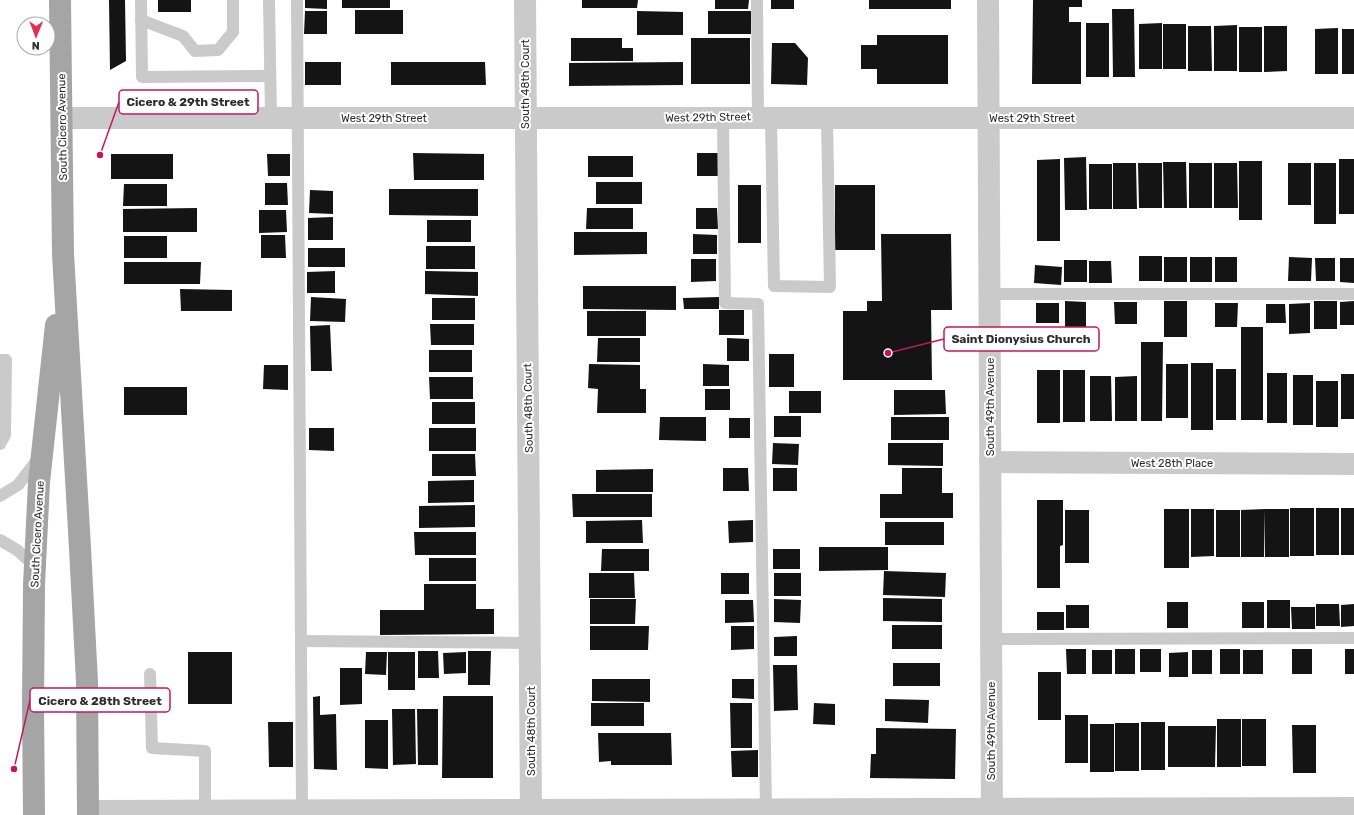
<svg xmlns="http://www.w3.org/2000/svg" width="1354" height="815" viewBox="0 0 1354 815" font-family="Rubik,sans-serif">
<rect width="100%" height="100%" fill="#fff"/>
<g fill="#141414">
<path d="M 109,0 L 125,0 L 126,61 L 110,70 Z"/>
<rect x="158" y="0" width="33" height="12"/>
<path d="M 305,0 L 327,0 L 327,9 L 305,8 Z"/>
<rect x="342" y="0" width="48" height="8"/>
<path d="M 582,0 L 638,0 L 637,8 L 582,8 Z"/>
<path d="M 715,0 L 749,0 L 748,9 L 715,9 Z"/>
<rect x="771" y="0" width="23" height="9"/>
<rect x="869" y="0" width="82" height="9"/>
<path d="M 1033,0 L 1082,0 L 1082,7 L 1069,7 L 1069,22 L 1081,22 L 1081,84 L 1032,84 Z"/>
<path d="M 1112,9 L 1134,9 L 1135,77 L 1113,77 Z"/>
<rect x="355" y="10" width="48" height="24"/>
<path d="M 305,11 L 327,11 L 327,34 L 304,34 Z"/>
<path d="M 637,11 L 683,12 L 683,35 L 637,35 Z"/>
<rect x="708" y="11" width="43" height="23"/>
<rect x="1086" y="23" width="23" height="54"/>
<path d="M 1162,23 L 1162,69 L 1139,69 L 1139,24 Z"/>
<rect x="1163" y="24" width="23" height="45"/>
<path d="M 1237,25 L 1237,71 L 1214,71 L 1214,26 Z"/>
<path d="M 1188,26 L 1211,26 L 1212,71 L 1188,71 Z"/>
<path d="M 1264,26 L 1287,26 L 1287,71 L 1264,72 Z"/>
<rect x="1239" y="27" width="23" height="45"/>
<path d="M 1338,28 L 1338,74 L 1315,74 L 1315,29 Z"/>
<rect x="1342" y="29" width="12" height="45"/>
<path d="M 877,35 L 948,35 L 948,84 L 877,84 L 877,69 L 861,69 L 861,45 L 877,45 Z"/>
<path d="M 571,38 L 622,38 L 622,48 L 633,48 L 633,61 L 571,61 Z"/>
<rect x="691" y="38" width="59" height="46"/>
<path d="M 772,43 L 795,43 L 808,58 L 807,85 L 771,84 Z"/>
<rect x="305" y="62" width="36" height="23"/>
<path d="M 391,62 L 485,62 L 486,85 L 391,85 Z"/>
<path d="M 683,62 L 683,85 L 569,86 L 569,63 Z"/>
<path d="M 413,153 L 484,154 L 484,180 L 414,180 Z"/>
<rect x="697" y="153" width="22" height="23"/>
<rect x="111" y="154" width="62" height="25"/>
<path d="M 267,154 L 290,154 L 290,176 L 268,176 Z"/>
<rect x="588" y="156" width="45" height="21"/>
<path d="M 1086,157 L 1087,210 L 1065,210 L 1064,158 Z"/>
<path d="M 1060,159 L 1060,241 L 1037,241 L 1037,160 Z"/>
<rect x="1339" y="159" width="15" height="55"/>
<rect x="1239" y="161" width="23" height="59"/>
<path d="M 1163,162 L 1186,162 L 1187,208 L 1164,208 Z"/>
<path d="M 1113,163 L 1136,163 L 1137,209 L 1113,209 Z"/>
<path d="M 1138,163 L 1162,163 L 1162,208 L 1139,208 Z"/>
<rect x="1189" y="163" width="23" height="45"/>
<path d="M 1214,163 L 1237,163 L 1238,208 L 1214,208 Z"/>
<rect x="1288" y="163" width="23" height="42"/>
<rect x="1314" y="163" width="22" height="61"/>
<rect x="1089" y="164" width="23" height="45"/>
<rect x="596" y="182" width="46" height="22"/>
<path d="M 265,183 L 287,183 L 288,205 L 265,205 Z"/>
<path d="M 124,184 L 167,184 L 167,206 L 123,206 Z"/>
<rect x="738" y="185" width="23" height="58"/>
<rect x="835" y="185" width="40" height="65"/>
<path d="M 389,189 L 478,189 L 478,216 L 389,215 Z"/>
<path d="M 310,190 L 333,191 L 333,214 L 309,213 Z"/>
<path d="M 197,208 L 197,232 L 123,232 L 123,209 Z"/>
<path d="M 587,208 L 633,208 L 633,229 L 586,229 Z"/>
<path d="M 696,208 L 717,208 L 718,229 L 696,229 Z"/>
<path d="M 259,210 L 286,210 L 287,232 L 259,233 Z"/>
<path d="M 333,217 L 333,240 L 308,240 L 308,218 Z"/>
<rect x="427" y="220" width="44" height="22"/>
<path d="M 574,232 L 647,232 L 647,254 L 574,255 Z"/>
<path d="M 693,234 L 717,235 L 717,254 L 693,254 Z"/>
<path d="M 881,234 L 951,234 L 952,310 L 931,310 L 932,380 L 843,380 L 843,311 L 867,311 L 867,301 L 882,301 Z"/>
<path d="M 261,235 L 285,235 L 286,258 L 261,258 Z"/>
<rect x="124" y="236" width="43" height="22"/>
<rect x="426" y="246" width="49" height="23"/>
<rect x="308" y="248" width="37" height="19"/>
<rect x="1139" y="256" width="23" height="25"/>
<rect x="1164" y="257" width="23" height="25"/>
<rect x="1190" y="257" width="22" height="25"/>
<rect x="1215" y="257" width="22" height="25"/>
<path d="M 1289,257 L 1312,258 L 1311,281 L 1288,281 Z"/>
<path d="M 1315,258 L 1335,258 L 1335,281 L 1316,281 Z"/>
<path d="M 1340,258 L 1354,258 L 1354,283 L 1340,282 Z"/>
<path d="M 691,259 L 716,259 L 716,281 L 691,282 Z"/>
<rect x="1064" y="260" width="23" height="22"/>
<path d="M 1089,261 L 1111,261 L 1112,283 L 1089,283 Z"/>
<path d="M 124,262 L 201,262 L 200,284 L 124,284 Z"/>
<path d="M 1035,265 L 1062,267 L 1061,285 L 1034,283 Z"/>
<path d="M 335,271 L 335,293 L 307,293 L 307,272 Z"/>
<path d="M 425,271 L 478,272 L 478,296 L 425,294 Z"/>
<path d="M 583,286 L 676,286 L 676,310 L 583,309 Z"/>
<path d="M 180,289 L 232,290 L 232,311 L 181,311 Z"/>
<path d="M 311,297 L 346,299 L 345,322 L 310,321 Z"/>
<path d="M 719,297 L 719,309 L 684,309 L 683,298 Z"/>
<rect x="432" y="298" width="43" height="22"/>
<path d="M 1065,301 L 1086,302 L 1086,335 L 1065,334 Z"/>
<rect x="1164" y="301" width="23" height="36"/>
<rect x="1314" y="301" width="23" height="28"/>
<path d="M 1354,301 L 1354,325 L 1340,325 L 1340,302 Z"/>
<path d="M 1114,302 L 1137,302 L 1137,324 L 1115,324 Z"/>
<rect x="1036" y="303" width="23" height="20"/>
<path d="M 1215,303 L 1238,303 L 1237,327 L 1215,327 Z"/>
<path d="M 1310,303 L 1310,333 L 1289,334 L 1289,304 Z"/>
<path d="M 1266,304 L 1285,304 L 1286,323 L 1266,323 Z"/>
<rect x="719" y="310" width="25" height="25"/>
<rect x="587" y="311" width="59" height="25"/>
<path d="M 430,324 L 474,324 L 474,345 L 431,345 Z"/>
<path d="M 330,325 L 332,371 L 311,371 L 310,326 Z"/>
<rect x="1241" y="327" width="22" height="93"/>
<path d="M 598,338 L 640,338 L 640,362 L 597,362 Z"/>
<path d="M 727,338 L 749,339 L 749,361 L 727,361 Z"/>
<path d="M 1141,342 L 1163,342 L 1162,421 L 1141,421 Z"/>
<rect x="429" y="350" width="43" height="22"/>
<rect x="769" y="354" width="25" height="33"/>
<rect x="1191" y="363" width="22" height="67"/>
<path d="M 589,364 L 640,365 L 640,389 L 646,389 L 646,413 L 597,413 L 598,389 L 588,388 Z"/>
<path d="M 703,364 L 729,365 L 729,386 L 703,386 Z"/>
<rect x="1166" y="364" width="22" height="54"/>
<path d="M 264,365 L 288,365 L 288,390 L 263,389 Z"/>
<rect x="1216" y="369" width="20" height="51"/>
<rect x="1037" y="370" width="23" height="53"/>
<rect x="1063" y="370" width="22" height="52"/>
<rect x="1267" y="373" width="20" height="50"/>
<rect x="1341" y="374" width="13" height="45"/>
<rect x="1293" y="375" width="20" height="50"/>
<path d="M 1090,376 L 1111,376 L 1112,421 L 1090,421 Z"/>
<path d="M 1137,376 L 1137,421 L 1115,421 L 1115,377 Z"/>
<path d="M 429,377 L 473,377 L 473,399 L 430,399 Z"/>
<rect x="1316" y="381" width="22" height="46"/>
<rect x="124" y="387" width="63" height="28"/>
<rect x="705" y="389" width="25" height="21"/>
<path d="M 894,390 L 945,390 L 946,414 L 894,415 Z"/>
<rect x="789" y="391" width="32" height="22"/>
<rect x="432" y="402" width="43" height="22"/>
<rect x="774" y="416" width="27" height="21"/>
<path d="M 660,417 L 706,417 L 706,441 L 659,440 Z"/>
<rect x="891" y="417" width="58" height="23"/>
<rect x="729" y="418" width="21" height="20"/>
<path d="M 309,428 L 334,428 L 334,451 L 309,450 Z"/>
<rect x="429" y="428" width="47" height="23"/>
<path d="M 773,443 L 799,444 L 798,465 L 772,464 Z"/>
<path d="M 888,443 L 943,443 L 943,466 L 888,465 Z"/>
<path d="M 432,454 L 475,454 L 476,476 L 432,476 Z"/>
<path d="M 723,468 L 748,468 L 749,491 L 723,491 Z"/>
<rect x="773" y="468" width="24" height="23"/>
<path d="M 902,468 L 942,468 L 942,493 L 953,493 L 953,518 L 880,518 L 880,494 L 902,494 Z"/>
<path d="M 653,469 L 653,492 L 596,492 L 596,470 Z"/>
<path d="M 474,480 L 474,502 L 428,503 L 428,481 Z"/>
<path d="M 572,494 L 652,494 L 652,517 L 573,517 Z"/>
<path d="M 1037,500 L 1063,500 L 1063,545 L 1060,546 L 1060,588 L 1037,588 Z"/>
<path d="M 475,505 L 475,527 L 419,528 L 419,506 Z"/>
<rect x="1290" y="508" width="24" height="48"/>
<rect x="1316" y="508" width="23" height="47"/>
<rect x="1341" y="508" width="13" height="47"/>
<rect x="1164" y="509" width="25" height="59"/>
<path d="M 1191,509 L 1214,509 L 1214,556 L 1191,557 Z"/>
<rect x="1265" y="509" width="24" height="48"/>
<path d="M 1265,509 L 1264,557 L 1241,557 L 1241,510 Z"/>
<rect x="1065" y="510" width="24" height="53"/>
<rect x="1216" y="510" width="24" height="47"/>
<path d="M 642,520 L 643,543 L 586,543 L 586,521 Z"/>
<path d="M 753,520 L 753,542 L 729,543 L 728,521 Z"/>
<rect x="885" y="522" width="59" height="23"/>
<path d="M 414,532 L 476,532 L 476,555 L 415,555 Z"/>
<path d="M 819,547 L 888,547 L 888,570 L 819,571 Z"/>
<path d="M 602,549 L 649,549 L 649,571 L 601,571 Z"/>
<rect x="773" y="549" width="27" height="20"/>
<rect x="429" y="558" width="47" height="23"/>
<path d="M 884,571 L 946,573 L 945,597 L 883,595 Z"/>
<path d="M 589,573 L 634,573 L 635,598 L 589,598 Z"/>
<rect x="721" y="573" width="28" height="21"/>
<rect x="774" y="573" width="27" height="23"/>
<path d="M 424,584 L 476,584 L 476,609 L 494,609 L 494,634 L 380,635 L 380,610 L 424,610 Z"/>
<path d="M 883,598 L 942,599 L 942,622 L 883,621 Z"/>
<path d="M 590,599 L 636,599 L 635,624 L 590,624 Z"/>
<path d="M 774,599 L 801,600 L 800,623 L 774,622 Z"/>
<path d="M 725,600 L 753,600 L 754,622 L 725,623 Z"/>
<rect x="1267" y="600" width="23" height="28"/>
<rect x="1167" y="602" width="21" height="26"/>
<rect x="1242" y="602" width="22" height="26"/>
<path d="M 1316,604 L 1339,604 L 1340,626 L 1316,626 Z"/>
<path d="M 1354,604 L 1354,626 L 1341,627 L 1341,605 Z"/>
<rect x="1066" y="605" width="23" height="23"/>
<path d="M 1291,607 L 1315,607 L 1315,629 L 1292,629 Z"/>
<rect x="1037" y="612" width="27" height="18"/>
<rect x="892" y="625" width="50" height="24"/>
<path d="M 590,626 L 649,626 L 648,650 L 590,650 Z"/>
<path d="M 731,626 L 754,626 L 754,649 L 731,650 Z"/>
<path d="M 797,636 L 797,656 L 774,656 L 774,637 Z"/>
<path d="M 1066,649 L 1086,649 L 1086,674 L 1067,674 Z"/>
<rect x="1115" y="649" width="20" height="25"/>
<rect x="1140" y="649" width="21" height="23"/>
<rect x="1220" y="649" width="20" height="25"/>
<rect x="1292" y="649" width="20" height="25"/>
<rect x="1345" y="649" width="9" height="25"/>
<rect x="1092" y="650" width="20" height="24"/>
<rect x="1192" y="650" width="20" height="24"/>
<rect x="1243" y="650" width="20" height="24"/>
<path d="M 418,651 L 438,651 L 439,678 L 418,678 Z"/>
<path d="M 468,651 L 491,651 L 490,685 L 468,685 Z"/>
<rect x="188" y="652" width="44" height="52"/>
<path d="M 366,652 L 387,652 L 386,675 L 365,674 Z"/>
<rect x="388" y="652" width="27" height="38"/>
<path d="M 466,652 L 466,673 L 444,674 L 443,653 Z"/>
<path d="M 1188,652 L 1188,677 L 1169,677 L 1169,653 Z"/>
<rect x="893" y="663" width="47" height="23"/>
<path d="M 773,665 L 797,665 L 798,710 L 774,711 Z"/>
<path d="M 340,668 L 362,668 L 362,704 L 340,705 Z"/>
<rect x="1038" y="672" width="23" height="48"/>
<path d="M 592,679 L 650,679 L 650,702 L 592,701 Z"/>
<path d="M 732,679 L 754,679 L 754,699 L 732,698 Z"/>
<path d="M 320,696 L 320,715 L 336,714 L 337,770 L 314,769 L 313,697 Z"/>
<path d="M 443,696 L 493,696 L 493,778 L 442,778 Z"/>
<path d="M 885,699 L 929,700 L 928,723 L 885,721 Z"/>
<rect x="591" y="703" width="53" height="23"/>
<path d="M 730,703 L 752,703 L 752,748 L 731,748 Z"/>
<path d="M 814,703 L 835,704 L 835,725 L 813,724 Z"/>
<path d="M 392,709 L 415,709 L 416,764 L 393,765 Z"/>
<path d="M 417,709 L 438,709 L 438,765 L 418,765 Z"/>
<rect x="1065" y="715" width="23" height="48"/>
<rect x="1217" y="719" width="24" height="48"/>
<rect x="1242" y="719" width="24" height="47"/>
<path d="M 365,720 L 388,720 L 388,769 L 365,768 Z"/>
<path d="M 268,722 L 293,722 L 293,767 L 269,767 Z"/>
<rect x="1141" y="722" width="24" height="48"/>
<rect x="1115" y="723" width="24" height="48"/>
<rect x="1090" y="724" width="24" height="48"/>
<path d="M 1292,725 L 1316,725 L 1316,773 L 1293,773 Z"/>
<path d="M 1168,726 L 1216,726 L 1215,767 L 1168,767 Z"/>
<path d="M 876,728 L 956,729 L 955,779 L 870,778 L 871,754 L 876,754 Z"/>
<path d="M 598,733 L 671,733 L 672,765 L 611,765 L 611,761 L 599,762 Z"/>
<path d="M 758,750 L 758,777 L 732,777 L 731,751 Z"/>
</g>
<g fill="none" stroke-linecap="round" stroke-linejoin="round">
<g stroke="#cacaca" stroke-width="12">
<path d="M 141,0 L 142,77 L 270,76"/>
<path d="M 269,0 L 271,118"/>
<path d="M 297,0 L 302,811"/>
<path d="M 757,0 L 758,117"/>
<path d="M 141,20 L 183,36 L 195,51 L 218,50 L 233,32 L 233,0"/>
<path d="M 723,118 L 725,303 L 758,304 L 766,810"/>
<path d="M 771,118 L 774,286 L 830,287 L 827,118"/>
<path d="M 990,294 L 1354,294"/>
<path d="M 0,360 L 6,360 L 5,435 L 0,444"/>
<path d="M 0,496 L 18,485 L 38,459"/>
<path d="M 0,540 L 17,550 L 35,566"/>
<path d="M 991,639 L 1354,638"/>
<path d="M 301,641 L 530,643"/>
<path d="M 150,674 L 152,748 L 205,751 L 205,811"/>
</g>
<g stroke="#cacaca" stroke-width="22">
<path d="M 525,0 L 531,815"/>
<path d="M 988,0 L 992,815"/>
<path d="M 62,118 L 1354,118"/>
<path d="M 990,462 L 1354,464"/>
<path d="M 88,811 L 1354,808"/>
</g>
<g stroke="#a5a5a5" stroke-width="22">
<path d="M 60,0 L 63,254 L 80,548 L 87,682 L 88,815"/>
<path d="M 34,815 L 33,706 L 34,585 L 39,482 L 56,325"/>
</g>
</g>
<g text-anchor="middle" stroke-width="4" stroke-linejoin="round" paint-order="stroke">
<g font-size="11" fill="#2d2d2d" stroke="#fff">
<text transform="translate(525 84) rotate(-90)" y="4">South 48th Court</text>
<text transform="translate(708 117) rotate(-1)" y="4">West 29th Street</text>
<text x="384" y="122">West 29th Street</text>
<text x="1032" y="122">West 29th Street</text>
<text transform="translate(62 127) rotate(-91)" y="4">South Cicero Avenue</text>
<text transform="translate(990 407) rotate(-90)" y="4">South 49th Avenue</text>
<text transform="translate(528 408) rotate(-91)" y="4">South 48th Court</text>
<text x="1172" y="467">West 28th Place</text>
<text transform="translate(37 534) rotate(-87)" y="4">South Cicero Avenue</text>
<text transform="translate(531 731) rotate(-90)" y="4">South 48th Court</text>
<text transform="translate(991 731) rotate(-90)" y="4">South 49th Avenue</text>
</g>
</g>
<path fill="none" stroke="#c2185b" stroke-width="1.5" d="M100 155L119 102M888 353L944 339M14 769L30 700"/>
<g fill="#c2185b" stroke="#fff" stroke-width="1.5">
<circle cx="100" cy="155" r="4"/>
<circle cx="888" cy="353" r="4"/>
<circle cx="14" cy="769" r="4"/>
</g>
<g fill="#fff" stroke="#c2185b" stroke-width="1.5">
<rect x="119" y="90" width="139" height="24" rx="4"/>
<rect x="944" y="327" width="155" height="24" rx="4"/>
<rect x="30" y="688" width="140" height="24" rx="4"/>
</g>
<g font-size="12" text-anchor="middle" font-weight="bold" fill="#2d2d2d">
<text x="188" y="106">Cicero &amp; 29th Street</text>
<text x="1021" y="343">Saint Dionysius Church</text>
<text x="100" y="705">Cicero &amp; 28th Street</text>
</g>
<g transform="translate(36 36) rotate(181)"><circle r="19" fill="#ffffff" stroke="#ababab"/>
<path d="M0-3L7 15L0 10L-7 15Z" fill="#e43050"/>
<text y="-6" font-size="11" font-weight="bold" text-anchor="middle" fill="#2d2d2d">N</text>
</g>
</svg>
